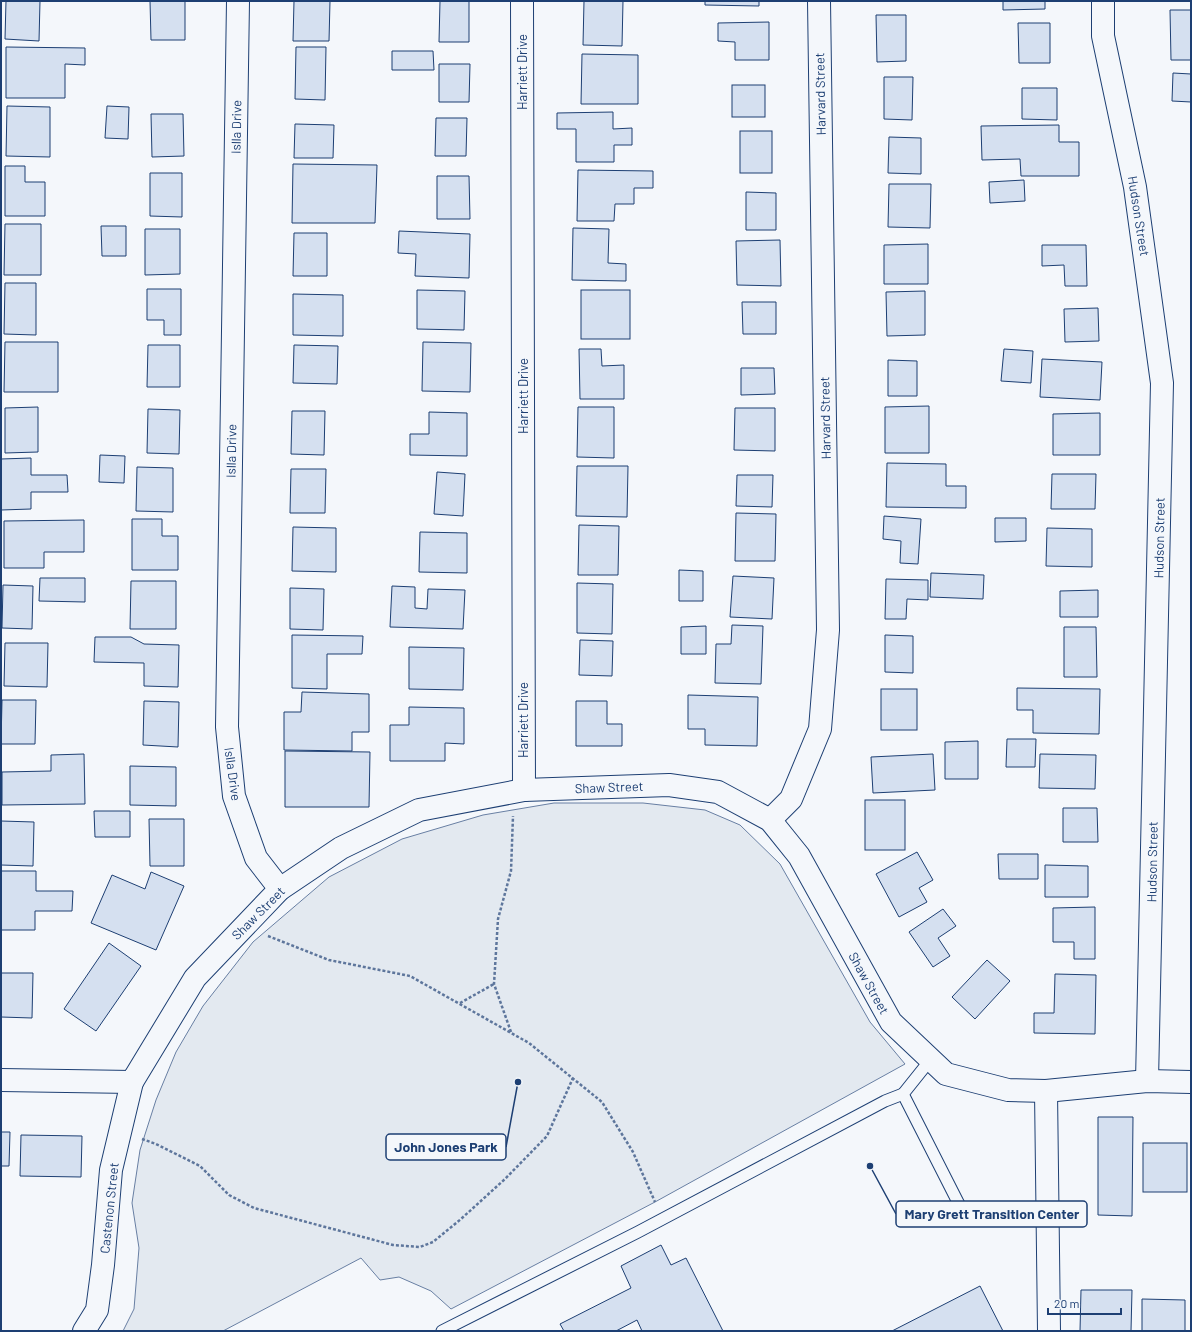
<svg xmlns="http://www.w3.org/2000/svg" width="1192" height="1332" viewBox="0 0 1192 1332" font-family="Barlow,sans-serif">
<rect width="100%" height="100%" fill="#f4f7fb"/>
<path fill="#e3e9f0" stroke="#687fa3" d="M 554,803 L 643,803 L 705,810 L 740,825 L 780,864 L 870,1022 L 905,1064 L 655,1202 L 451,1309 L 431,1291 L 399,1277 L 380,1280 L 361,1258 L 223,1331 L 123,1331 L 134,1309 L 139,1248 L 132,1203 L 140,1150 L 156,1100 L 176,1052 L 203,1006 L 253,942 L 329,877 L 402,839 L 483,815 Z"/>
<g fill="#d5e0f0" stroke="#1d3f73">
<path d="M 6,1 L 40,1 L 39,41 L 5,39 Z"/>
<path d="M 150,1 L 185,1 L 185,40 L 151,40 Z"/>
<path d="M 294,1 L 330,1 L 329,41 L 293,41 Z"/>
<path d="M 440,1 L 469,1 L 469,42 L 439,42 Z"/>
<path d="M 584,1 L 623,1 L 622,46 L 583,45 Z"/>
<path d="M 705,1 L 759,1 L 759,6 L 705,5 Z"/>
<path d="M 1003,1 L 1045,1 L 1045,9 L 1003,10 Z"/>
<path d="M 1170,10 L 1191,10 L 1191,60 L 1171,60 Z"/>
<path d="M 876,15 L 906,15 L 906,61 L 877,62 Z"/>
<path d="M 769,22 L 769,60 L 735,60 L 735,42 L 718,41 L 718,23 Z"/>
<path d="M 1018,23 L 1050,23 L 1050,63 L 1019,63 Z"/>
<path d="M 6,47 L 85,48 L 85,65 L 65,64 L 65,98 L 6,98 Z"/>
<path d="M 296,47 L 326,47 L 325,100 L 295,99 Z"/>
<path d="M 392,51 L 433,51 L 434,70 L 392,70 Z"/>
<path d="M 582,54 L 638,55 L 638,104 L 581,104 Z"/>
<path d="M 439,64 L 470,64 L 469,102 L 439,102 Z"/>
<path d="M 1173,73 L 1191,74 L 1191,102 L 1172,101 Z"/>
<path d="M 884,77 L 913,77 L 912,120 L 884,119 Z"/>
<rect x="732" y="85" width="33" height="32"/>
<path d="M 1022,88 L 1057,88 L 1057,120 L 1022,119 Z"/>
<path d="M 7,106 L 50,107 L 50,157 L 6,156 Z"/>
<path d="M 107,106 L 129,107 L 128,139 L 105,138 Z"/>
<path d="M 613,112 L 613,129 L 632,128 L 632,145 L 614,145 L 614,162 L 576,162 L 576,129 L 557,129 L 557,113 Z"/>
<path d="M 151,114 L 183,114 L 184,156 L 152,157 Z"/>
<path d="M 436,118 L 467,118 L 466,156 L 435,156 Z"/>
<path d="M 295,124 L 334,125 L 333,158 L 294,158 Z"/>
<path d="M 1059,125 L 1059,142 L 1079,142 L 1079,176 L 1021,176 L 1020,159 L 982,160 L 981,126 Z"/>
<rect x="740" y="131" width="32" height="42"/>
<path d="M 889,137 L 921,138 L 921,174 L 888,173 Z"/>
<path d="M 293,164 L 377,165 L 375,223 L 292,223 Z"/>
<path d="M 5,166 L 25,166 L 25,182 L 45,182 L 45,216 L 5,216 Z"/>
<path d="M 578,170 L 653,171 L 653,188 L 634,188 L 634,204 L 615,204 L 614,221 L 577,221 Z"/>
<path d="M 150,173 L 182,173 L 182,217 L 150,216 Z"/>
<path d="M 437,176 L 469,176 L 470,219 L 437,219 Z"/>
<path d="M 1024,180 L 1025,201 L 990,203 L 989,182 Z"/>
<path d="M 889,184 L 931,184 L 930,228 L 888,227 Z"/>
<path d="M 746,192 L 776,193 L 776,230 L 746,230 Z"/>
<path d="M 5,224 L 41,224 L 41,275 L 4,275 Z"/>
<path d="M 101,226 L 126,226 L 126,256 L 102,256 Z"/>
<path d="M 573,228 L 609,229 L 608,263 L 626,264 L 626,281 L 572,280 Z"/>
<path d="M 145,229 L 180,229 L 180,274 L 145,275 Z"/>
<path d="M 399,231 L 470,234 L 469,278 L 415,276 L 416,254 L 398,253 Z"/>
<path d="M 294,233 L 327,233 L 327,276 L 293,276 Z"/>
<path d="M 780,240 L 781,286 L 737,285 L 736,241 Z"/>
<path d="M 928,244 L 928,284 L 884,284 L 884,245 Z"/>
<path d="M 1042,245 L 1086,245 L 1087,286 L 1065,286 L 1064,265 L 1042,266 Z"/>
<path d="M 5,283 L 36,283 L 36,335 L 4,334 Z"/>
<path d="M 147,289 L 181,289 L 181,335 L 164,335 L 164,320 L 147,320 Z"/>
<path d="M 417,290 L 465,291 L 464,330 L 417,329 Z"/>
<rect x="581" y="290" width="49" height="49"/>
<path d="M 925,291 L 925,335 L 887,336 L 886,292 Z"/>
<path d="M 293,294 L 343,295 L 343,336 L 293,335 Z"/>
<path d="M 742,302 L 776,302 L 776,334 L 743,334 Z"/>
<path d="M 1098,308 L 1099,341 L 1065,342 L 1064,309 Z"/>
<path d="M 5,342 L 58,342 L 58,392 L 4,392 Z"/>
<path d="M 423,342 L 471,343 L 470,392 L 422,391 Z"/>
<path d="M 148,345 L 180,345 L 180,387 L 147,387 Z"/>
<path d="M 294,345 L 338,346 L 337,384 L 293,383 Z"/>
<path d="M 579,349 L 601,349 L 602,366 L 624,365 L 624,399 L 580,399 Z"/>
<path d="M 1004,349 L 1033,351 L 1031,383 L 1001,381 Z"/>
<path d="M 1042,359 L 1102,362 L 1100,400 L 1040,397 Z"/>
<path d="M 888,360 L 917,361 L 917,396 L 888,396 Z"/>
<path d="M 741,368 L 774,368 L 775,394 L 741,395 Z"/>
<path d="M 929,406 L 929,453 L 885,453 L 885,407 Z"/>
<path d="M 38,407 L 38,452 L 5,453 L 5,408 Z"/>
<path d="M 578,407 L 614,407 L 614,458 L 577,457 Z"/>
<path d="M 735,408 L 775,408 L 775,451 L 734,450 Z"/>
<path d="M 148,409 L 180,410 L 179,454 L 147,453 Z"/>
<path d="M 292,411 L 325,411 L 324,455 L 291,454 Z"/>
<path d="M 429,412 L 467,413 L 467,456 L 410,455 L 410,434 L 429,434 Z"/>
<path d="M 1100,413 L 1100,455 L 1053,455 L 1053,414 Z"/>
<path d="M 100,455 L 125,456 L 124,483 L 99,482 Z"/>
<path d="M 31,458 L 31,475 L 67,475 L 68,492 L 31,492 L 31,509 L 1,510 L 1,459 Z"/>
<path d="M 887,463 L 946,464 L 946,486 L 966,486 L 966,508 L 886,507 Z"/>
<path d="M 577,466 L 628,466 L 627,517 L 576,516 Z"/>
<path d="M 137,467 L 173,468 L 173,512 L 136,511 Z"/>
<path d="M 291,469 L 326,469 L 325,513 L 290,513 Z"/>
<path d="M 437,472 L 465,474 L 463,516 L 434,514 Z"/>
<path d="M 1052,474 L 1096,474 L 1095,509 L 1051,509 Z"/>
<path d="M 737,475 L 773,475 L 772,507 L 736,506 Z"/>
<path d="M 736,513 L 776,514 L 775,561 L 735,561 Z"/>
<path d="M 884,516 L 921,519 L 918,564 L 900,563 L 901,541 L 883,539 Z"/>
<path d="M 995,518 L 1026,518 L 1026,541 L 995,542 Z"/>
<path d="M 132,519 L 162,519 L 162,536 L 178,536 L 178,570 L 132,570 Z"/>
<path d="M 84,520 L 84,552 L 44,552 L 44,568 L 4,568 L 4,521 Z"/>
<path d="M 579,525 L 619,526 L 618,575 L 578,575 Z"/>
<path d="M 293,527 L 336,528 L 336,572 L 292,571 Z"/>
<path d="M 1047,528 L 1092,529 L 1092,567 L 1046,566 Z"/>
<path d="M 420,532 L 467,533 L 467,573 L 419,572 Z"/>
<path d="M 679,570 L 703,571 L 703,601 L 679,601 Z"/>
<path d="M 931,573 L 984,575 L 983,599 L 930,597 Z"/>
<path d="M 733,576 L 774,578 L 772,619 L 730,617 Z"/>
<path d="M 40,578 L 85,578 L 85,602 L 39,601 Z"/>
<path d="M 886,579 L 928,580 L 928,600 L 907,599 L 906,619 L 885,619 Z"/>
<path d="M 131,581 L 176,581 L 176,629 L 130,629 Z"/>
<path d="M 577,583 L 613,584 L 612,634 L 577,633 Z"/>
<path d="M 3,585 L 33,586 L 32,629 L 2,628 Z"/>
<path d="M 392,586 L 415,587 L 415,608 L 427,609 L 428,589 L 465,590 L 463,629 L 390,627 Z"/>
<path d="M 290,588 L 324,589 L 323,630 L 290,629 Z"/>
<path d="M 1098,590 L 1098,617 L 1060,617 L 1060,591 Z"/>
<path d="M 732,625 L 763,626 L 761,684 L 715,683 L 716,644 L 731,644 Z"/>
<path d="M 706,626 L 706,654 L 681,654 L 681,627 Z"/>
<path d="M 1064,627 L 1096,627 L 1097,677 L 1064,677 Z"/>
<path d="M 292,635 L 363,636 L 362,654 L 327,654 L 327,689 L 292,688 Z"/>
<path d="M 885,635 L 913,636 L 913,673 L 885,672 Z"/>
<path d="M 95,637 L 131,637 L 144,644 L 179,645 L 178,687 L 144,686 L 144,663 L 94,662 Z"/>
<path d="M 580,640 L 613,641 L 612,676 L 579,675 Z"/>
<path d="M 5,643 L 48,643 L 47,687 L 4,686 Z"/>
<path d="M 409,647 L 464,648 L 463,690 L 409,689 Z"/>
<path d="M 1017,688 L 1100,689 L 1099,734 L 1033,733 L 1033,710 L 1017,710 Z"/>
<rect x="881" y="689" width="36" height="41"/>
<path d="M 302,692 L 369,694 L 369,732 L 352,732 L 352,751 L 284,750 L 284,712 L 301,712 Z"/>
<path d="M 688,695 L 758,697 L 757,746 L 705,745 L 705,729 L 688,729 Z"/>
<path d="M 2,700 L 36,700 L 35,744 L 1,744 Z"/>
<path d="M 144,701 L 179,702 L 178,747 L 143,745 Z"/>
<path d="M 576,701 L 607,701 L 607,724 L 622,724 L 622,746 L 576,746 Z"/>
<path d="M 409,707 L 464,708 L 464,744 L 445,743 L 445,761 L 390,761 L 390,725 L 409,725 Z"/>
<path d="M 1007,739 L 1036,739 L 1035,767 L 1006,767 Z"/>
<path d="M 978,741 L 978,779 L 945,779 L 945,742 Z"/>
<path d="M 285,751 L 370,752 L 369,807 L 285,807 Z"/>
<path d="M 84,754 L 85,804 L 2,805 L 2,772 L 51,771 L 51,755 Z"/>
<path d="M 933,754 L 935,790 L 873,793 L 871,757 Z"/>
<path d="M 1040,754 L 1096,755 L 1095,789 L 1039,788 Z"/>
<path d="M 130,766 L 176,767 L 176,806 L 130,805 Z"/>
<rect x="865" y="800" width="40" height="50"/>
<path d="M 1063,808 L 1097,808 L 1098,842 L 1063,842 Z"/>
<path d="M 94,811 L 130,811 L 130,837 L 95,837 Z"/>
<path d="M 149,819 L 184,819 L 184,866 L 150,866 Z"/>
<path d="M 1,821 L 34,822 L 33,866 L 1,865 Z"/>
<path d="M 917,852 L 933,880 L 919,888 L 927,902 L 899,917 L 876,874 Z"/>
<path d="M 998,854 L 1038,854 L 1038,879 L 999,879 Z"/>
<path d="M 1045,865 L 1088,866 L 1088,897 L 1045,897 Z"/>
<path d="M 1,871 L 36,871 L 36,891 L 73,891 L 72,911 L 35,911 L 35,930 L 1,930 Z"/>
<path d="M 151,872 L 184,886 L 156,950 L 91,923 L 112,875 L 145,889 Z"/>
<path d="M 1095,907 L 1095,959 L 1074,959 L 1074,942 L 1053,942 L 1053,908 Z"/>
<path d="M 943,909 L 956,926 L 938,938 L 950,956 L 933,967 L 909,932 Z"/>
<path d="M 109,943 L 141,966 L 96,1031 L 64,1009 Z"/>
<path d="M 987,960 L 1010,981 L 975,1019 L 952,997 Z"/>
<path d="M 1,973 L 33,973 L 32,1018 L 1,1017 Z"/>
<path d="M 1055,974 L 1096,975 L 1095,1034 L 1034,1033 L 1034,1013 L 1054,1013 Z"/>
<path d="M 1098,1117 L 1133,1117 L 1132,1216 L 1098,1215 Z"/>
<path d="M 1,1132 L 10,1132 L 9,1166 L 1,1166 Z"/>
<path d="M 21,1135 L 82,1136 L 81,1177 L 20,1176 Z"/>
<rect x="1143" y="1143" width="44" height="49"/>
<path d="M 661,1245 L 671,1265 L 686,1258 L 723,1331 L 642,1331 L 637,1320 L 616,1331 L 564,1331 L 560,1324 L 631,1288 L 621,1266 Z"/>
<path d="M 980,1286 L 1003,1331 L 892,1331 Z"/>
<path d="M 1081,1290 L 1132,1290 L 1131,1331 L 1080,1331 Z"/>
<path d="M 1142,1299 L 1185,1300 L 1185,1331 L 1142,1331 Z"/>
</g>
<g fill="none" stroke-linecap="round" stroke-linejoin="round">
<defs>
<g id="service">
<path d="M 931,1059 L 903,1094 L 967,1220 L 1047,1210"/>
<path d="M 442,1331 L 638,1232 L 885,1101 L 903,1094"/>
</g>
<g id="minor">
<path d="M 238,1 L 227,727 L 234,796 L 256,858 L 280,889"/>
<path d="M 522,1 L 524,790"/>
<path d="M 1103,1 L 1103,36 L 1135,187 L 1162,383 L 1147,1081"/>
<path d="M 770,820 L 791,799 L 820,729 L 828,630 L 819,1"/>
<path d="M 1,1080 L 132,1082 L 195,978 L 280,889 L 341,848 L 419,810 L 524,790 L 669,785 L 718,792 L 770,820 L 799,856 L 891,1022 L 946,1074 L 1008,1090 L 1046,1091 L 1147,1081 L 1191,1082"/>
<path d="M 1046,1091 L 1049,1331"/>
<path d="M 84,1331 L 97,1310 L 103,1265 L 111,1170 L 132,1082"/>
</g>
</defs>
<use href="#service" stroke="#1d3f73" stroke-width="13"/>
<use href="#minor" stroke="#1d3f73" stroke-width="24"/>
<g stroke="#5e769c" stroke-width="2.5" stroke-dasharray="3 2" stroke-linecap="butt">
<path d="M 268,936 L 329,960 L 410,976 L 529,1043 L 602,1102 L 633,1152 L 655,1202"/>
<path d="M 460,1003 L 494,984"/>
<path d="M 511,1032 L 494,984 L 498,919 L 511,871 L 513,816"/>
<path d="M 142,1139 L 156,1144 L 200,1166 L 229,1195 L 254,1208 L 393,1245 L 420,1247 L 433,1242 L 461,1219 L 505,1179 L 547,1136 L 573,1078"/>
</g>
<use href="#service" stroke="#f4f7fb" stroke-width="11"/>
<use href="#minor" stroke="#f4f7fb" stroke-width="22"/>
</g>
<g text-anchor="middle" stroke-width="3" stroke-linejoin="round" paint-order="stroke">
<g font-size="13" fill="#1d3f73" stroke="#f4f7fb">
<text transform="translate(522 72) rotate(-90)" y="5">Harriett Drive</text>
<text transform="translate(820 94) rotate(-91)" y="5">Harvard Street</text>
<text transform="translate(236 127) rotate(-89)" y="5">Islla Drive</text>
<text transform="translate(1139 216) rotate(81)" y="5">Hudson Street</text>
<text transform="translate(523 396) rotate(-90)" y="5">Harriett Drive</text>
<text transform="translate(825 418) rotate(-91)" y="5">Harvard Street</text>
<text transform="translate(231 451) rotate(-89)" y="5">Islla Drive</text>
<text transform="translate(1159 538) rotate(-89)" y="5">Hudson Street</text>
<text transform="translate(523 720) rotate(-90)" y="5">Harriett Drive</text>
<text transform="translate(233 774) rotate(82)" y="5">Islla Drive</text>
<text transform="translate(609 787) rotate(-2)" y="5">Shaw Street</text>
<text transform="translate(1152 862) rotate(-89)" y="5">Hudson Street</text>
<text transform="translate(258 913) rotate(-45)" y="5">Shaw Street</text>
<text transform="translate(869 983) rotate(61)" y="5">Shaw Street</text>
<text transform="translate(109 1208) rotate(-84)" y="5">Castenon Street</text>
</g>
</g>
<path fill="none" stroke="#1d3f73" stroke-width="1.5" d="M518 1082L506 1147M870 1166L896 1214"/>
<g fill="#1d3f73" stroke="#f4f7fb" stroke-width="1.5">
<circle cx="518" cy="1082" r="4"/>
<circle cx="870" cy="1166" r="4"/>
</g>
<g fill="#f4f7fb" stroke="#1d3f73" stroke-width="1.5">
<rect x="386" y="1134" width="120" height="26" rx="4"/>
<rect x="896" y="1201" width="191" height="26" rx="4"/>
</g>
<g font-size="14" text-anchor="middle" font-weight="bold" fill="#1d3f73">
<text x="446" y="1152">John Jones Park</text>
<text x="992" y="1219">Mary Grett Transition Center</text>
</g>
<rect width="1192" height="1332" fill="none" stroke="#1d3f73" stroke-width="4"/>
<path d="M1048 1308v6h73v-6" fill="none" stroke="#1d3f73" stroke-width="2"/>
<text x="1054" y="1308" font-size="12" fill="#1d3f73" stroke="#f4f7fb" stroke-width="3" paint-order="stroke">20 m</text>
</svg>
